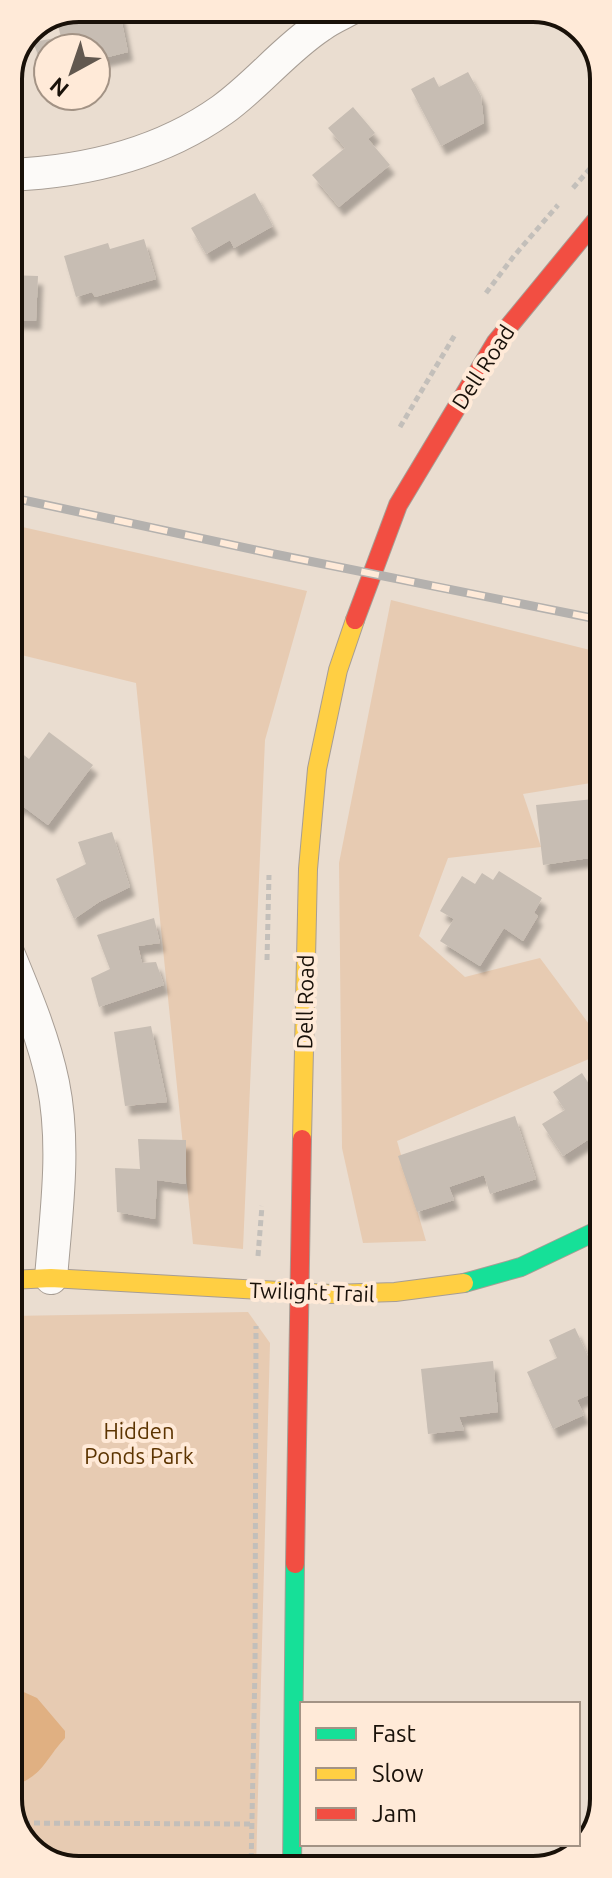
<svg xmlns="http://www.w3.org/2000/svg" width="612" height="1878" viewBox="0 0 612 1878" font-family="Ubuntu,sans-serif">
<defs>
<filter id="shadow"><feDropShadow dx="5" dy="9" stdDeviation="2" flood-color="#0004"/></filter>
</defs>
<rect width="100%" height="100%" fill="#eaddd0"/>
<g fill="#e7cbb2">
<path d="M 9,524 L 307,591 L 265,740 L 243,1249 L 193,1244 L 136,683 L 9,652 Z"/>
<path d="M 391,600 L 602,653 L 603,781 L 523,794 L 541,847 L 448,858 L 419,936 L 465,977 L 540,958 L 603,1043 L 603,1053 L 397,1141 L 426,1241 L 363,1243 L 342,1148 L 339,863 Z"/>
<path d="M 248,1312 L 270,1343 L 256,1869 L 74,1870 L 32,1853 L 10,1817 L 10,1316 Z"/>
</g>
<path fill="#e0b082" d="M 17,1689 L 37,1698 L 65,1731 L 65,1738 C 46,1758 41,1780 10,1786 L 10,1690 Z"/>
<g fill="#c7bdb3" filter="url(#shadow)">
<path d="M 106,8 L 119,8 L 128,52 L 96,60 L 96,48 L 48,48 L 48,72 L 45,73 L 33,42 L 61,37 L 57,22 Z"/>
<path d="M 468,72 L 481,96 L 484,123 L 441,146 L 411,89 L 434,77 L 439,87 Z"/>
<path d="M 353,107 L 375,133 L 368,139 L 390,165 L 339,207 L 312,175 L 345,148 L 328,128 Z"/>
<path d="M 255,193 L 273,226 L 234,248 L 230,240 L 206,254 L 191,228 Z"/>
<path d="M 144,239 L 156,279 L 95,297 L 92,292 L 76,297 L 64,256 L 108,243 L 110,249 Z"/>
<path d="M 8,275 L 38,276 L 36,321 L 8,320 Z"/>
<path d="M 49,732 L 93,765 L 48,825 L 20,804 L 15,810 L 9,805 L 9,759 L 16,749 L 29,759 Z"/>
<path d="M 603,798 L 603,856 L 543,865 L 536,805 Z"/>
<path d="M 112,832 L 130,887 L 99,902 L 74,919 L 56,879 L 86,864 L 78,842 Z"/>
<path d="M 499,871 L 542,898 L 534,913 L 538,916 L 523,941 L 504,928 L 480,966 L 440,941 L 454,919 L 440,911 L 462,876 L 475,884 L 482,873 L 493,880 Z"/>
<path d="M 154,918 L 160,943 L 138,946 L 142,963 L 156,962 L 164,985 L 99,1007 L 91,978 L 110,969 L 97,935 Z"/>
<path d="M 151,1026 L 167,1102 L 125,1106 L 114,1032 Z"/>
<path d="M 582,1073 L 603,1106 L 603,1130 L 563,1156 L 542,1124 L 565,1110 L 553,1092 Z"/>
<path d="M 515,1116 L 536,1179 L 490,1194 L 484,1175 L 449,1187 L 454,1200 L 417,1212 L 398,1156 Z"/>
<path d="M 138,1139 L 186,1140 L 186,1184 L 157,1180 L 155,1219 L 117,1212 L 115,1168 L 140,1169 Z"/>
<path d="M 575,1328 L 603,1389 L 577,1400 L 584,1415 L 553,1429 L 527,1372 L 557,1358 L 549,1340 Z"/>
<path d="M 493,1361 L 498,1412 L 459,1417 L 464,1430 L 428,1434 L 421,1369 Z"/>
</g>
<g fill="none" stroke-linecap="round" stroke-linejoin="round">
<defs>
<path id="lane" d="M 602,426 L 597,470 L 602,472"/>
<g id="street">
<path d="M 8,175 C 83,172 160,154 222,110 C 257,85 284,50 320,26 C 329,19 341,14 352,8"/>
<path d="M 9,955 C 26,996 44,1039 53,1083 C 66,1147 56,1214 51,1278"/>
</g>
<g id="fast">
<path d="M 464,1283 L 521,1267 L 603,1228"/>
<path d="M 292,1869 L 295,1564"/>
</g>
<g id="slow">
<path d="M 302,1139 L 308,869 L 317,769 L 338,670 L 355,620"/>
<path d="M 10,1280 L 51,1278 L 331,1294 L 395,1292 L 464,1283"/>
</g>
<g id="jam">
<path d="M 355,620 L 398,505 L 496,342 L 602,213"/>
<path d="M 295,1564 L 302,1139"/>
</g>
</defs>
<use href="#lane" stroke="#a79d94" stroke-width="18"/>
<use href="#street" stroke="#a79d94" stroke-width="34"/>
<use href="#fast" stroke="#a79d94" stroke-width="20"/>
<use href="#slow" stroke="#a79d94" stroke-width="20"/>
<use href="#jam" stroke="#a79d94" stroke-width="20"/>
<g stroke="#c3bfba" stroke-width="5" stroke-dasharray="6 4" stroke-linecap="butt">
<path d="M 573,188 L 602,155"/>
<path d="M 486,293 L 514,256 L 558,205"/>
<path d="M 400,427 L 456,333"/>
<path d="M 267,960 L 269,875"/>
<path d="M 258,1256 L 262,1206"/>
<path d="M 14,1823 L 252,1824"/>
<path d="M 251,1869 L 255,1667 L 256,1326"/>
</g>
<use href="#lane" stroke="#fcfaf8" stroke-width="16"/>
<use href="#street" stroke="#fcfaf8" stroke-width="32"/>
<use href="#fast" stroke="#16e098" stroke-width="18"/>
<use href="#slow" stroke="#ffcf43" stroke-width="18"/>
<use href="#jam" stroke="#f24e42" stroke-width="18"/>
<defs>
<path id="rail" d="M 9,497 L 274,554 L 602,620"/>
</defs>
<use href="#rail" stroke="#b4b1ae" stroke-width="9"/>
<use href="#rail" stroke="#ffead8" stroke-width="6" stroke-dasharray="18" stroke-linecap="butt"/>
</g>
<g text-anchor="middle" stroke-width="8" stroke-linejoin="round" paint-order="stroke">
<g font-size="22" fill="#191109" stroke="#ffead8">
<text transform="translate(483 367) rotate(-57)" y="8">Dell Road</text>
<text transform="translate(305 1002) rotate(-89)" y="8">Dell Road</text>
<text transform="translate(312 1292) rotate(2)" y="8">Twilight Trail</text>
</g>
<g font-size="22" fill="#5c3401" stroke="#ffead8">
<text x="139" y="1439">Hidden<tspan x="139" dy="25">Ponds Park</tspan></text>
</g>
</g>
<path d="M0 0H612V1878H0ZM79 22H533A57 57 0 0 1 590 79V1799A57 57 0 0 1 533 1856H79A57 57 0 0 1 22 1799V79A57 57 0 0 1 79 22Z" fill="#ffead8" fill-rule="evenodd"/>
<path fill="none" stroke="#191109" stroke-width="4" d="M79 22H533A57 57 0 0 1 590 79V1799A57 57 0 0 1 533 1856H79A57 57 0 0 1 22 1799V79A57 57 0 0 1 79 22Z"/>
<rect x="300" y="1702" width="280" height="144" fill="#ffead8" stroke="#a39385" stroke-width="2"/>
<rect x="316" y="1728" width="40" height="12" fill="#16e098" stroke="#a39385" stroke-width="2"/>
<text x="372" y="1742" font-size="24" fill="#191109">Fast</text>
<rect x="316" y="1768" width="40" height="12" fill="#ffcf43" stroke="#a39385" stroke-width="2"/>
<text x="372" y="1782" font-size="24" fill="#191109">Slow</text>
<rect x="316" y="1808" width="40" height="12" fill="#f24e42" stroke="#a39385" stroke-width="2"/>
<text x="372" y="1822" font-size="24" fill="#191109">Jam</text>
<g transform="translate(72 72) rotate(220)"><circle r="38" fill="#ffead8" stroke="#a39385" stroke-width="2"/>
<path d="M0-6L14 30L0 20L-14 30Z" fill="#62584f"/>
<text y="-12" font-size="22" font-weight="bold" text-anchor="middle" fill="#191109">N</text>
</g>
</svg>
